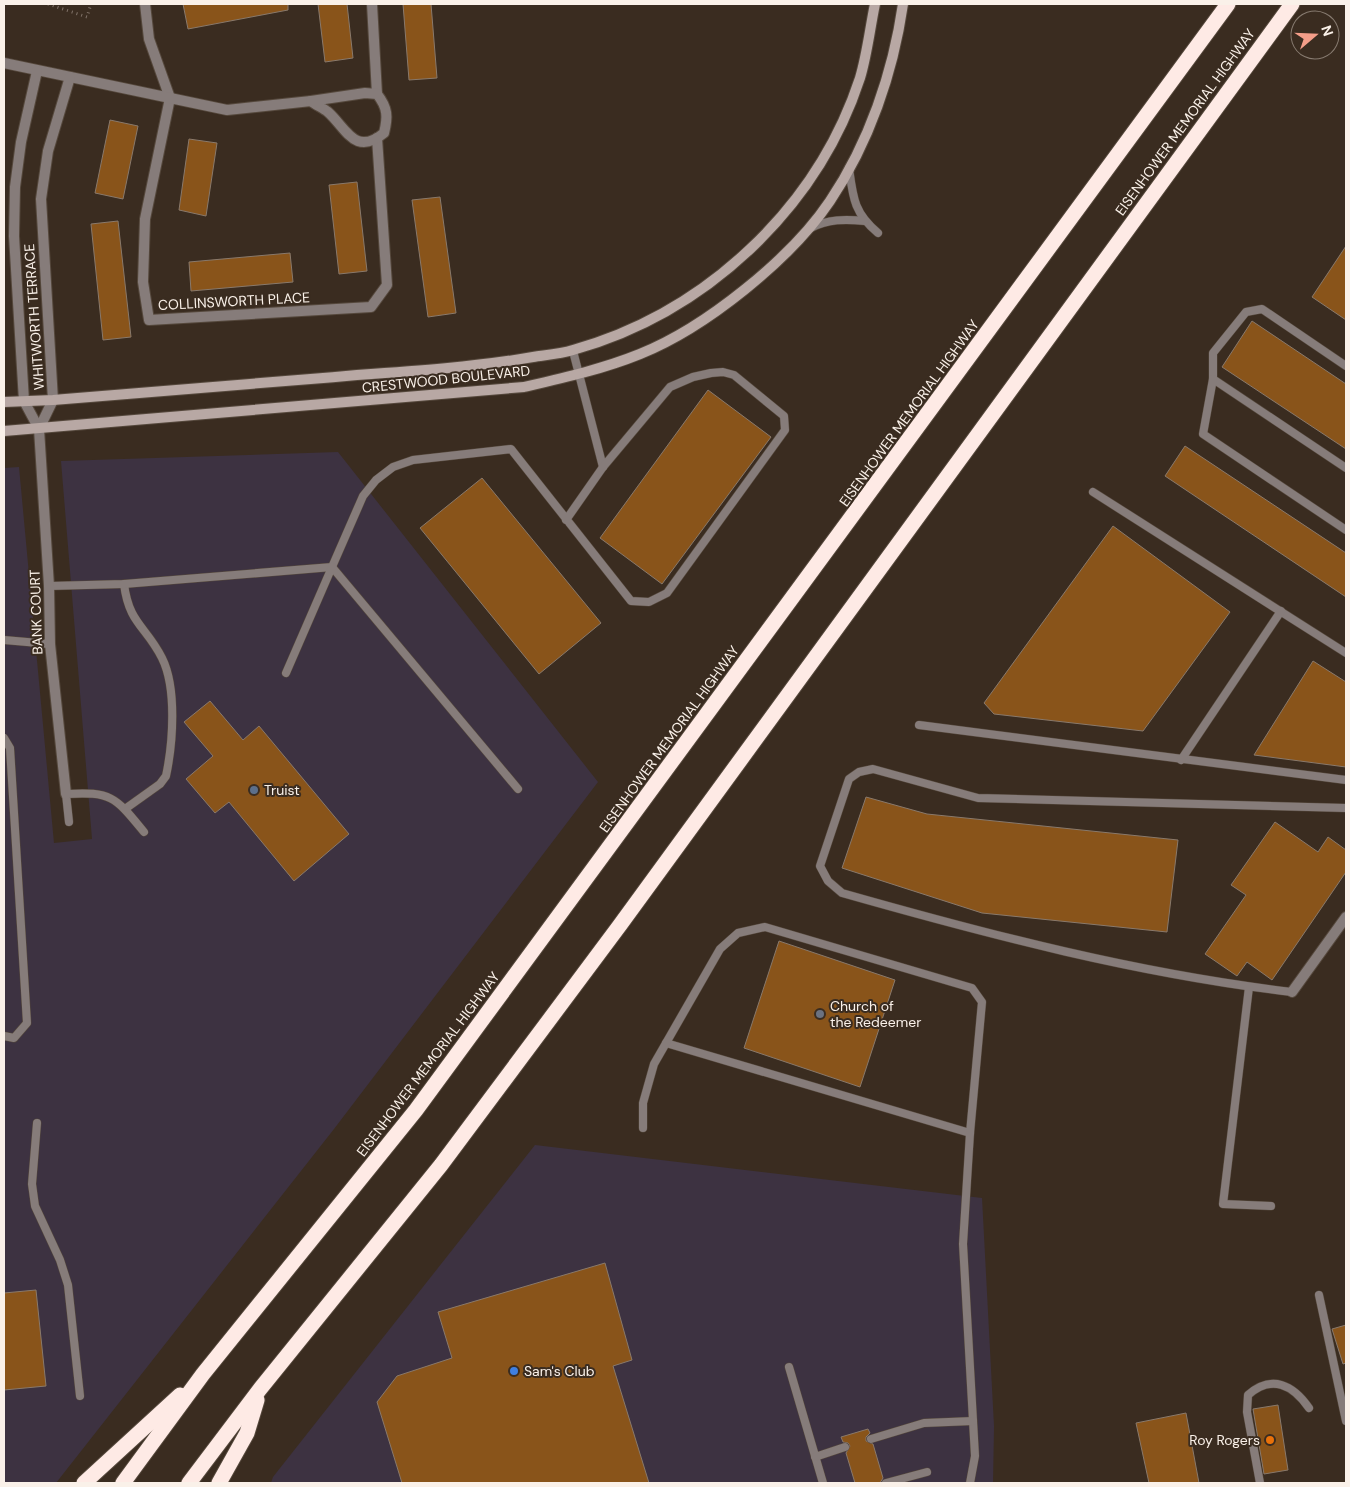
<svg xmlns="http://www.w3.org/2000/svg" width="1350" height="1487" viewBox="0 0 1350 1487" font-family="'DM Sans',sans-serif">
<rect width="100%" height="100%" fill="#3a2c20"/>
<g fill="#3d3241">
<path d="M 338,452 L 598,782 L 334,1129 L 56,1483 L 4,1483 L 4,468 L 19,467 L 54,843 L 92,839 L 61,461 Z"/>
<path d="M 535,1145 L 982,1198 L 994,1426 L 993,1483 L 271,1483 L 273,1477 Z"/>
</g>
<g fill="#89541a" stroke="#89796b">
<path d="M 183,4 L 288,4 L 288,10 L 188,29 Z"/>
<path d="M 318,4 L 347,4 L 353,58 L 325,62 Z"/>
<path d="M 403,4 L 431,4 L 437,78 L 409,80 Z"/>
<path d="M 110,120 L 138,126 L 123,199 L 95,193 Z"/>
<path d="M 189,139 L 217,143 L 206,216 L 179,210 Z"/>
<path d="M 357,182 L 367,271 L 339,274 L 329,185 Z"/>
<path d="M 440,197 L 456,313 L 428,317 L 412,200 Z"/>
<path d="M 118,221 L 131,337 L 103,340 L 91,224 Z"/>
<path d="M 1346,246 L 1346,320 L 1312,297 Z"/>
<path d="M 290,253 L 293,282 L 191,291 L 189,262 Z"/>
<path d="M 1252,321 L 1346,384 L 1346,449 L 1222,367 Z"/>
<path d="M 708,390 L 771,437 L 662,584 L 600,538 Z"/>
<path d="M 1185,446 L 1346,553 L 1346,597 L 1165,476 Z"/>
<path d="M 482,478 L 601,623 L 539,674 L 420,528 Z"/>
<path d="M 1113,526 L 1230,612 L 1143,731 L 994,714 L 984,703 Z"/>
<path d="M 1313,661 L 1346,682 L 1346,767 L 1254,755 Z"/>
<path d="M 210,701 L 243,740 L 259,726 L 349,834 L 294,881 L 229,802 L 215,813 L 186,779 L 213,756 L 184,722 Z"/>
<path d="M 866,797 L 927,814 L 1178,840 L 1167,932 L 982,913 L 842,868 Z"/>
<path d="M 1275,822 L 1318,852 L 1328,837 L 1346,850 L 1346,872 L 1272,980 L 1247,962 L 1237,976 L 1205,954 L 1246,895 L 1231,885 Z"/>
<path d="M 779,941 L 895,980 L 860,1087 L 744,1048 Z"/>
<path d="M 605,1263 L 632,1360 L 613,1366 L 649,1483 L 402,1483 L 377,1402 L 397,1376 L 452,1358 L 438,1312 Z"/>
<path d="M 36,1290 L 46,1386 L 4,1390 L 4,1293 Z"/>
<path d="M 1346,1325 L 1346,1363 L 1343,1364 L 1332,1329 Z"/>
<path d="M 1278,1405 L 1288,1470 L 1264,1474 L 1253,1409 Z"/>
<path d="M 1186,1413 L 1199,1483 L 1149,1483 L 1136,1423 Z"/>
<path d="M 868,1429 L 870,1433 L 866,1437 L 866,1441 L 873,1444 L 883,1478 L 880,1483 L 855,1483 L 846,1453 L 850,1446 L 848,1443 L 843,1442 L 841,1437 Z"/>
</g>
<g fill="none" stroke-linecap="round" stroke-linejoin="round">
<defs>
<g id="lane">
<path d="M 849,168 C 853,198 854,213 878,233"/>
<path d="M 811,228 C 828,219 845,219 865,221"/>
<path d="M 573,351 L 603,467"/>
<path d="M 1346,366 L 1262,309 L 1246,312 L 1213,353 L 1213,379 L 1346,468"/>
<path d="M 1213,379 L 1203,434 L 1346,530"/>
<path d="M 1093,492 L 1346,653"/>
<path d="M 124,584 C 129,624 146,626 162,658 C 177,688 173,743 166,776 L 160,784 L 125,809"/>
<path d="M 49,586 L 124,584 L 332,567 L 363,496 L 376,480 L 393,467 L 413,460 L 511,449 L 631,601 L 649,602 L 667,593 L 785,430 L 784,416 L 734,375 L 723,372 L 711,373 L 693,377 L 670,387 L 603,467 L 566,520"/>
<path d="M 4,640 L 50,644"/>
<path d="M 286,673 L 332,567 L 518,789"/>
<path d="M 919,725 L 1346,780"/>
<path d="M 4,738 L 10,748 L 27,1023 L 14,1038 L 4,1036"/>
<path d="M 1181,760 L 1281,611"/>
<path d="M 69,822 L 66,794 C 112,791 116,798 144,832"/>
<path d="M 1249,987 L 1223,1204 L 1271,1206"/>
<path d="M 1292,992 C 1139,974 990,935 842,893 L 828,881 L 820,866 L 849,779 L 859,772 L 873,769 L 978,798 L 1346,808"/>
<path d="M 666,1043 L 970,1133"/>
<path d="M 37,1123 L 32,1184 L 35,1206 L 60,1260 L 68,1285 L 80,1396"/>
<path d="M 643,1128 L 643,1103 L 654,1064 L 720,949 L 738,933 L 765,927 L 972,988 L 982,1002 L 970,1133 L 963,1244 L 975,1456 L 970,1483"/>
<path d="M 1319,1295 L 1346,1421"/>
<path d="M 789,1367 L 823,1483"/>
<path d="M 871,1439 L 924,1423 L 973,1421"/>
<path d="M 815,1457 L 845,1447"/>
<path d="M 886,1483 L 927,1472"/>
<path d="M 1260,1483 L 1247,1412 L 1248,1395 C 1272,1374 1293,1385 1309,1408"/>
</g>
<g id="street">
<path d="M 145,4 L 149,39 L 170,98 L 145,219 L 143,282 L 149,320 L 371,307 L 387,285 L 377,138"/>
<path d="M 372,4 L 377,94"/>
<path d="M 4,63 L 227,110 L 311,101"/>
<path d="M 37,71 L 21,142 L 15,187 L 14,236 L 24,401 L 39,429 L 49,586 L 50,644 L 66,794"/>
<path d="M 365,93 L 377,94 C 388,108 388,117 384,133 C 355,157 346,128 328,112 C 323,108 316,105 311,101 Z"/>
<path d="M 39,429 L 53,400 L 41,199 L 48,151 L 70,77"/>
<path d="M 1292,992 L 1346,917"/>
</g>
<g id="secondary">
<path d="M 4,402 L 53,400 C 155,392 256,384 357,375 C 416,371 475,367 533,357 C 546,355 560,354 573,350 C 705,313 817,209 860,78 C 867,55 870,28 875,4"/>
<path d="M 4,431 L 524,387 C 563,378 603,369 640,354 C 705,328 791,259 830,201 C 869,143 893,73 903,4"/>
</g>
<g id="highway">
<path d="M 84,1483 L 180,1395"/>
<path d="M 123,1483 L 203,1374 L 416,1110 L 1228,4"/>
<path d="M 189,1483 L 260,1389 L 441,1165 L 620,925 L 1292,4"/>
<path d="M 219,1483 L 247,1433 L 257,1400"/>
</g>
</defs>
<use href="#lane" stroke="#55483c" stroke-width="9"/>
<use href="#street" stroke="#55483c" stroke-width="12"/>
<use href="#secondary" stroke="#55483c" stroke-width="12"/>
<use href="#highway" stroke="#55483c" stroke-width="17"/>
<path stroke="#807369" stroke-width="3" stroke-dasharray="1 4" stroke-linecap="butt" d="M 48,4 L 87,17 L 91,4"/>
<use href="#lane" stroke="#867c7a" stroke-width="8"/>
<use href="#street" stroke="#867c7a" stroke-width="10"/>
<use href="#secondary" stroke="#b8a8a4" stroke-width="10"/>
<use href="#highway" stroke="#feeae5" stroke-width="15"/>
</g>
<circle fill="#5c6f8a" stroke="#3a2c20" stroke-width="2" cx="254" cy="790" r="5"/>
<circle fill="#6b7280" stroke="#3a2c20" stroke-width="2" cx="820" cy="1014" r="5"/>
<circle fill="#3f7fe0" stroke="#3a2c20" stroke-width="2" cx="514" cy="1371" r="5"/>
<circle fill="#e8710a" stroke="#3a2c20" stroke-width="2" cx="1270" cy="1440" r="5"/>
<g text-anchor="middle" stroke-width="4" stroke-linejoin="round" paint-order="stroke">
<g font-size="14" fill="#faf1e9" stroke="#3a2c20">
<text transform="translate(1185 122) rotate(-54)" y="5">EISENHOWER MEMORIAL HIGHWAY</text>
<text transform="translate(234 301) rotate(-3)" y="5">COLLINSWORTH PLACE</text>
<text transform="translate(34 317) rotate(-94)" y="5">WHITWORTH TERRACE</text>
<text transform="translate(446 379) rotate(-6)" y="5">CRESTWOOD BOULEVARD</text>
<text transform="translate(909 413) rotate(-54)" y="5">EISENHOWER MEMORIAL HIGHWAY</text>
<text transform="translate(36 612) rotate(-92)" y="5">BANK COURT</text>
<text transform="translate(669 739) rotate(-54)" y="5">EISENHOWER MEMORIAL HIGHWAY</text>
<text transform="translate(428 1064) rotate(-53)" y="5">EISENHOWER MEMORIAL HIGHWAY</text>
</g>
<g font-size="14" fill="#faf1e9" stroke="#3a2c20" text-anchor="start">
<text x="264" y="795">Truist</text>
<text x="830" y="1011">Church of<tspan x="830" dy="16">the Redeemer</tspan></text>
<text x="524" y="1376">Sam's Club</text>
<text x="1260" y="1445" text-anchor="end">Roy Rogers</text>
</g>
</g>
<rect width="1350" height="1487" fill="none" stroke="#faf1e9" stroke-width="10"/>
<g transform="translate(1315 35) rotate(71)"><circle r="24" fill="#3a2c20" stroke="#877b70"/>
<path d="M0-4L9 19L0 12L-9 19Z" fill="#f49e89"/>
<text y="-8" font-size="14" font-weight="bold" text-anchor="middle" fill="#faf1e9">N</text>
</g>
</svg>
